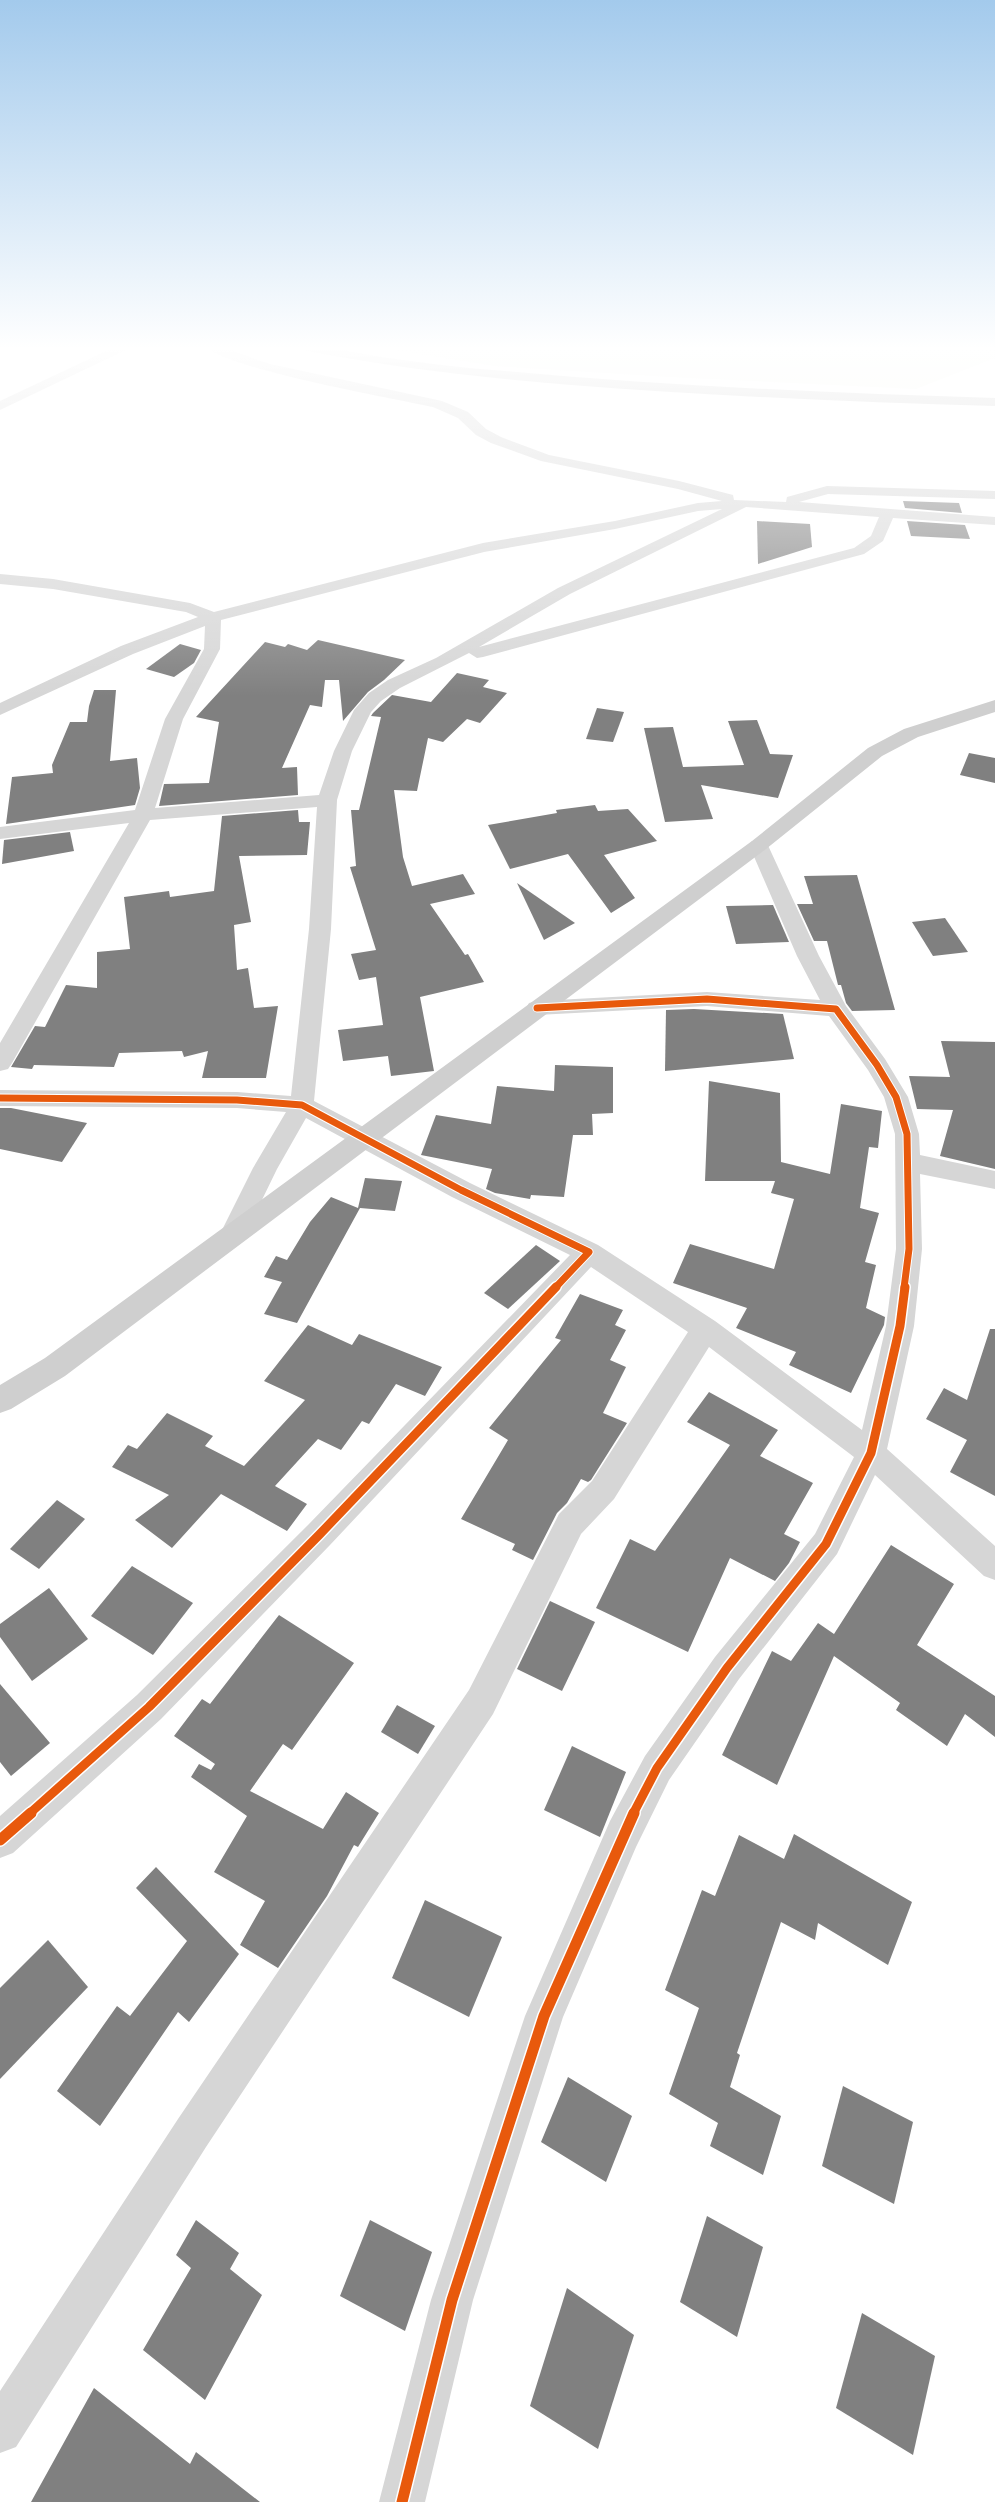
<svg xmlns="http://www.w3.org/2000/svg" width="995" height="2502" viewBox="0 0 995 2502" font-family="Lato,sans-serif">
<rect width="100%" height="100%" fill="#fff"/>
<path fill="#f2f6ee" d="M 362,345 L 995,345 L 995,358 L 916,389 L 670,377 L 494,366 Z"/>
<g fill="#808080">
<path d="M 903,501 L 959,503 L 962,513 L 905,508 Z"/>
<path d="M 757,521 L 810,524 L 812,547 L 758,564 Z"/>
<path d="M 907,521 L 965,525 L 970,539 L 911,536 Z"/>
<path d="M 318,640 L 405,660 L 384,680 L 368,692 L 343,721 L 339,680 L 325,680 L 322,707 L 310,705 L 282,768 L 297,767 L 298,795 L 159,806 L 164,784 L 209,783 L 219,722 L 196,717 L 265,642 L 285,647 L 288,644 L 307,650 Z"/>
<path d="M 180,644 L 201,650 L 194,663 L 174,677 L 146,669 Z"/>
<path d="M 457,673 L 489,680 L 483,687 L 507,693 L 480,723 L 467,719 L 443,742 L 428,738 L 417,791 L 394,790 L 403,857 L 412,886 L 463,874 L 475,894 L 430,904 L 465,955 L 468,954 L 484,982 L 420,997 L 434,1071 L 391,1076 L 388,1056 L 343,1061 L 338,1030 L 383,1025 L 376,977 L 359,980 L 351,954 L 376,950 L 350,867 L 356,866 L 351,810 L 359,810 L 381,717 L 371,716 L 373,713 L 392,695 L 431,702 Z"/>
<path d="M 94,690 L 116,690 L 110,761 L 137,758 L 140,788 L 135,805 L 6,824 L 12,777 L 53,773 L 52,765 L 70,722 L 87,722 L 89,706 Z"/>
<path d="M 597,708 L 624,712 L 613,742 L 586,739 Z"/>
<path d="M 757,720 L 770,754 L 793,755 L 778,798 L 701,785 L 713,819 L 665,822 L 644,728 L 673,727 L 683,767 L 744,765 L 728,721 Z"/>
<path d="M 969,753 L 995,758 L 995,783 L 960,775 Z"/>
<path d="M 595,805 L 598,811 L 628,809 L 657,841 L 604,855 L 635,898 L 611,913 L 568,854 L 510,869 L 488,825 L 557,813 L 556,810 Z"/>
<path d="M 298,810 L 299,822 L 310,822 L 307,855 L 239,856 L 251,922 L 234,925 L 237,970 L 248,968 L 254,1008 L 278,1006 L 266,1078 L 202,1078 L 208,1051 L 184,1057 L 182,1051 L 119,1053 L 114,1067 L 34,1065 L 32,1069 L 11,1067 L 35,1026 L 45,1027 L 66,985 L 97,988 L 97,952 L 130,949 L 124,897 L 169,891 L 170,897 L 214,891 L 222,816 Z"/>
<path d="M 70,832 L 74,851 L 2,864 L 4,840 Z"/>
<path d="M 857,875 L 895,1010 L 852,1011 L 846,1003 L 841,985 L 838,985 L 827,941 L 814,941 L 797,904 L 813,904 L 804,876 Z"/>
<path d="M 517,883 L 575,923 L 544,940 Z"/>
<path d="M 773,905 L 789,942 L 736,944 L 726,906 Z"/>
<path d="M 945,918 L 968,952 L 933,956 L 912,922 Z"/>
<path d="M 694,1009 L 783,1014 L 794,1059 L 665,1071 L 666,1010 Z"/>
<path d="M 941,1041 L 995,1042 L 995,1169 L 940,1156 L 953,1110 L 917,1109 L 909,1076 L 950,1077 Z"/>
<path d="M 555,1065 L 613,1067 L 613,1113 L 592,1114 L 593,1135 L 573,1135 L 564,1197 L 531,1195 L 530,1199 L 495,1193 L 486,1189 L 492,1169 L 421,1155 L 436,1115 L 491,1124 L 497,1086 L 554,1091 Z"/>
<path d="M 709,1081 L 780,1093 L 781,1162 L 830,1174 L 841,1104 L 882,1111 L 878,1148 L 869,1147 L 860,1208 L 879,1213 L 865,1262 L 876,1265 L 866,1308 L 885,1317 L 884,1325 L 851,1393 L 789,1365 L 796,1352 L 736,1328 L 747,1308 L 673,1283 L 690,1244 L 774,1269 L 794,1199 L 771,1193 L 775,1181 L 705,1181 Z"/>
<path d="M 0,1108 L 11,1108 L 87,1123 L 62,1162 L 0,1149 Z"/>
<path d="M 365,1178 L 402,1181 L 395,1211 L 360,1208 L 297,1323 L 264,1314 L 282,1282 L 264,1277 L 276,1256 L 287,1260 L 310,1222 L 331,1197 L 358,1208 Z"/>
<path d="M 536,1245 L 560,1261 L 508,1309 L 484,1293 Z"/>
<path d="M 580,1294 L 623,1310 L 615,1325 L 626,1330 L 610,1360 L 626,1367 L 603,1413 L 627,1423 L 591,1480 L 588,1482 L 581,1479 L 567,1503 L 557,1513 L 533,1560 L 512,1550 L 515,1544 L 461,1519 L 508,1440 L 489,1428 L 561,1340 L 555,1338 Z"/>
<path d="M 308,1325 L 352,1345 L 359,1334 L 442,1367 L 425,1396 L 396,1384 L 369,1424 L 362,1421 L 341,1450 L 318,1439 L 275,1486 L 307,1504 L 287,1531 L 221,1494 L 172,1548 L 135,1520 L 169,1495 L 112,1467 L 128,1445 L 137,1449 L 167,1413 L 213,1436 L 205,1446 L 244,1466 L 305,1400 L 264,1381 Z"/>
<path d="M 990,1329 L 995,1329 L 995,1496 L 950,1472 L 967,1440 L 926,1419 L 944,1388 L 967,1400 Z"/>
<path d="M 709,1392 L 778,1430 L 760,1456 L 813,1483 L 784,1534 L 800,1542 L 789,1563 L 775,1581 L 730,1558 L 688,1652 L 596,1608 L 630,1539 L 655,1551 L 730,1445 L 687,1422 Z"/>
<path d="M 57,1500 L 85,1519 L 39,1569 L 10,1549 Z"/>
<path d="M 891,1545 L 954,1584 L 917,1645 L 995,1696 L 995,1737 L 965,1714 L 947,1746 L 896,1710 L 900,1703 L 834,1656 L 777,1785 L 722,1755 L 772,1651 L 791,1661 L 818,1623 L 834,1634 Z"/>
<path d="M 132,1566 L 193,1603 L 153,1655 L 91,1616 Z"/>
<path d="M 49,1588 L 88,1639 L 32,1681 L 0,1637 L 0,1624 Z"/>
<path d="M 550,1601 L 595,1622 L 562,1691 L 517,1669 Z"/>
<path d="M 279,1615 L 354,1663 L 292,1750 L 283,1744 L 250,1791 L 323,1829 L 346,1792 L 379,1813 L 358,1847 L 354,1845 L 327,1896 L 278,1968 L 240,1945 L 265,1901 L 214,1872 L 247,1816 L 191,1777 L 199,1764 L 211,1770 L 215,1764 L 174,1736 L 202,1699 L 210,1704 Z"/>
<path d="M 0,1684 L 50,1743 L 11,1776 L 0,1762 Z"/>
<path d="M 397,1705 L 435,1726 L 418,1754 L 381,1732 Z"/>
<path d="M 572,1746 L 626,1772 L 600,1837 L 544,1810 Z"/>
<path d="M 794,1834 L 912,1902 L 888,1965 L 818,1923 L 815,1940 L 781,1922 L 737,2053 L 740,2055 L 730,2087 L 781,2116 L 763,2175 L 710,2146 L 718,2123 L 669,2094 L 699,2008 L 665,1990 L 702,1890 L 715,1896 L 739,1835 L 784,1859 Z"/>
<path d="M 156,1867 L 239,1954 L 189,2022 L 178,2012 L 100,2126 L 57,2091 L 117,2006 L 130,2016 L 187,1941 L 136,1888 Z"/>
<path d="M 425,1900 L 502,1937 L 469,2017 L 392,1978 Z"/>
<path d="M 48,1940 L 88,1987 L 0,2079 L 0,1988 Z"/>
<path d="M 568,2077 L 632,2116 L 606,2182 L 541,2142 Z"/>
<path d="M 843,2086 L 913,2122 L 894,2204 L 822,2166 Z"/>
<path d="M 707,2216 L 763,2247 L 737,2337 L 680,2302 Z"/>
<path d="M 196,2220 L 239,2253 L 230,2269 L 262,2295 L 205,2400 L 143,2350 L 191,2268 L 176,2255 Z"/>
<path d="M 370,2220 L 432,2252 L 405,2331 L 340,2296 Z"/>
<path d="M 567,2288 L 634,2335 L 598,2449 L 530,2406 Z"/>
<path d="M 862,2313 L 935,2356 L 913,2455 L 836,2408 Z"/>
<path d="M 94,2388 L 190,2464 L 196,2452 L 260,2502 L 31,2502 Z"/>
</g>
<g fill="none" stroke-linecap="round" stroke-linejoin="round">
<g fill="#d6d6d6" fill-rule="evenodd">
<path d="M 119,345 L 136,345 L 0,410 L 0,401 Z"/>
<path d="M 203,345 C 226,345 248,358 270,364 L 442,401 L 468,412 L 486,429 L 501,437 L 549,455 L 679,481 L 733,495 L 734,500 L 786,502 L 787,497 L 827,486 L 995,491 L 995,499 L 828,494 L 799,502 L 995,517 L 995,525 L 893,518 L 883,541 L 864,554 L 483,657 L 477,658 L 469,653 L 400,688 L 381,701 L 371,712 L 352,751 L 337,800 L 331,929 L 314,1101 L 470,1183 L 598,1245 L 715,1321 L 862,1430 L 886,1326 L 896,1249 L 895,1134 L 884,1097 L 868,1070 L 829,1016 L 707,1006 L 537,1015 L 529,1013 L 526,1008 L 529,1003 L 537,1001 L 707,992 L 820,1000 L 797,956 L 749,845 L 752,841 L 766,841 L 819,956 L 846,1006 L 885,1059 L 908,1097 L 919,1134 L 920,1155 L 995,1171 L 995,1189 L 920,1174 L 922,1249 L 914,1326 L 887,1449 L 995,1546 L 995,1580 L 984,1576 L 875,1475 L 837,1554 L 739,1679 L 669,1780 L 636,1847 L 563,2017 L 473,2300 L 425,2502 L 379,2502 L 431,2300 L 525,2016 L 610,1821 L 645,1756 L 715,1657 L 815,1534 L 854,1457 L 709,1347 L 614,1499 L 581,1534 L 493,1714 L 206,2147 L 16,2447 L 0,2453 L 0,2391 L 178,2119 L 469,1690 L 559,1514 L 592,1481 L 688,1332 L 591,1267 L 330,1545 L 161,1719 L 13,1853 L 0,1858 L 0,1816 L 137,1695 L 308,1525 L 570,1255 L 452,1197 L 306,1118 L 277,1169 L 242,1241 L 233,1244 L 224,1241 L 220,1234 L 253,1168 L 286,1112 L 237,1108 L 0,1106 L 0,1090 L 237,1092 L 291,1096 L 309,929 L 317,807 L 150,820 L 12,1063 L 8,1069 L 0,1071 L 0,1043 L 129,823 L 0,839 L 0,827 L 135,810 L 165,719 L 204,649 L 205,626 L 133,654 L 0,715 L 0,703 L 121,646 L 198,617 L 186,612 L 53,589 L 0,584 L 0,574 L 53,579 L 190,603 L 214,612 L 483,543 L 615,521 L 698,503 L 722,501 L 678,489 L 541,461 L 491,443 L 476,435 L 458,418 L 433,407 C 392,398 226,369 203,345 ZM 746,507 L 879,517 L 871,536 L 854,548 L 479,647 L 570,594 ZM 722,509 L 558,588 L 436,658 L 388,680 L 369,693 L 354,710 L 334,751 L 319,795 L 155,808 L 183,719 L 220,649 L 221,620 L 484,552 L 615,529 L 698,511 Z"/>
</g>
<path fill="#cfcfcf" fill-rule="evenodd" d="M 995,700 L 995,712 L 918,737 L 882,756 L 766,849 L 65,1376 L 11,1409 L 0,1413 L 0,1385 L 45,1358 L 752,841 L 868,748 L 904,729 Z"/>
<path fill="#c6c6c6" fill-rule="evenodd" d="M 292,345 C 323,345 351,352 381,357 C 423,363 464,368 505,371 C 668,386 832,393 995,398 L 995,406 C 881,403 768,398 655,391 C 535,383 416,373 298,349 Z"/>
<defs>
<g id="cycleway-far2">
<path d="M 537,1008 L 707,999 L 836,1009 L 877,1065 L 896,1097 L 907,1134 L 909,1249 L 904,1288"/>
<path d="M 0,1098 L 237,1100 L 302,1105 L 461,1190 L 589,1252 L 555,1288"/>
</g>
<g id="cycleway-far1">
<path d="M 29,1814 L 149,1707 L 319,1535 L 556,1287"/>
<path d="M 633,1814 L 657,1768 L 727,1668 L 826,1544 L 871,1453 L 900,1326 L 905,1287"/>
</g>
<g id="cycleway">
<path d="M 0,1840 L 31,1813"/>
<path d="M 402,2502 L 452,2300 L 544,2016 L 634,1813"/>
</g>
</defs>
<use href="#cycleway-far2" stroke="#fff" stroke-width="9"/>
<use href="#cycleway-far1" stroke="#fff" stroke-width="12"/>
<use href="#cycleway" stroke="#fff" stroke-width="14"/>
<use href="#cycleway-far2" stroke="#e8590c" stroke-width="7"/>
<use href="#cycleway-far1" stroke="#e8590c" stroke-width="9"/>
<use href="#cycleway" stroke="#e8590c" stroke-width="11"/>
</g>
<linearGradient id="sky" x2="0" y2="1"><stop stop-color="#a3caec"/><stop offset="0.5" stop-color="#fff"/><stop offset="1" stop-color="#fff" stop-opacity="0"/></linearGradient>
<rect width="995" height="696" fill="url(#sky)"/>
</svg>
